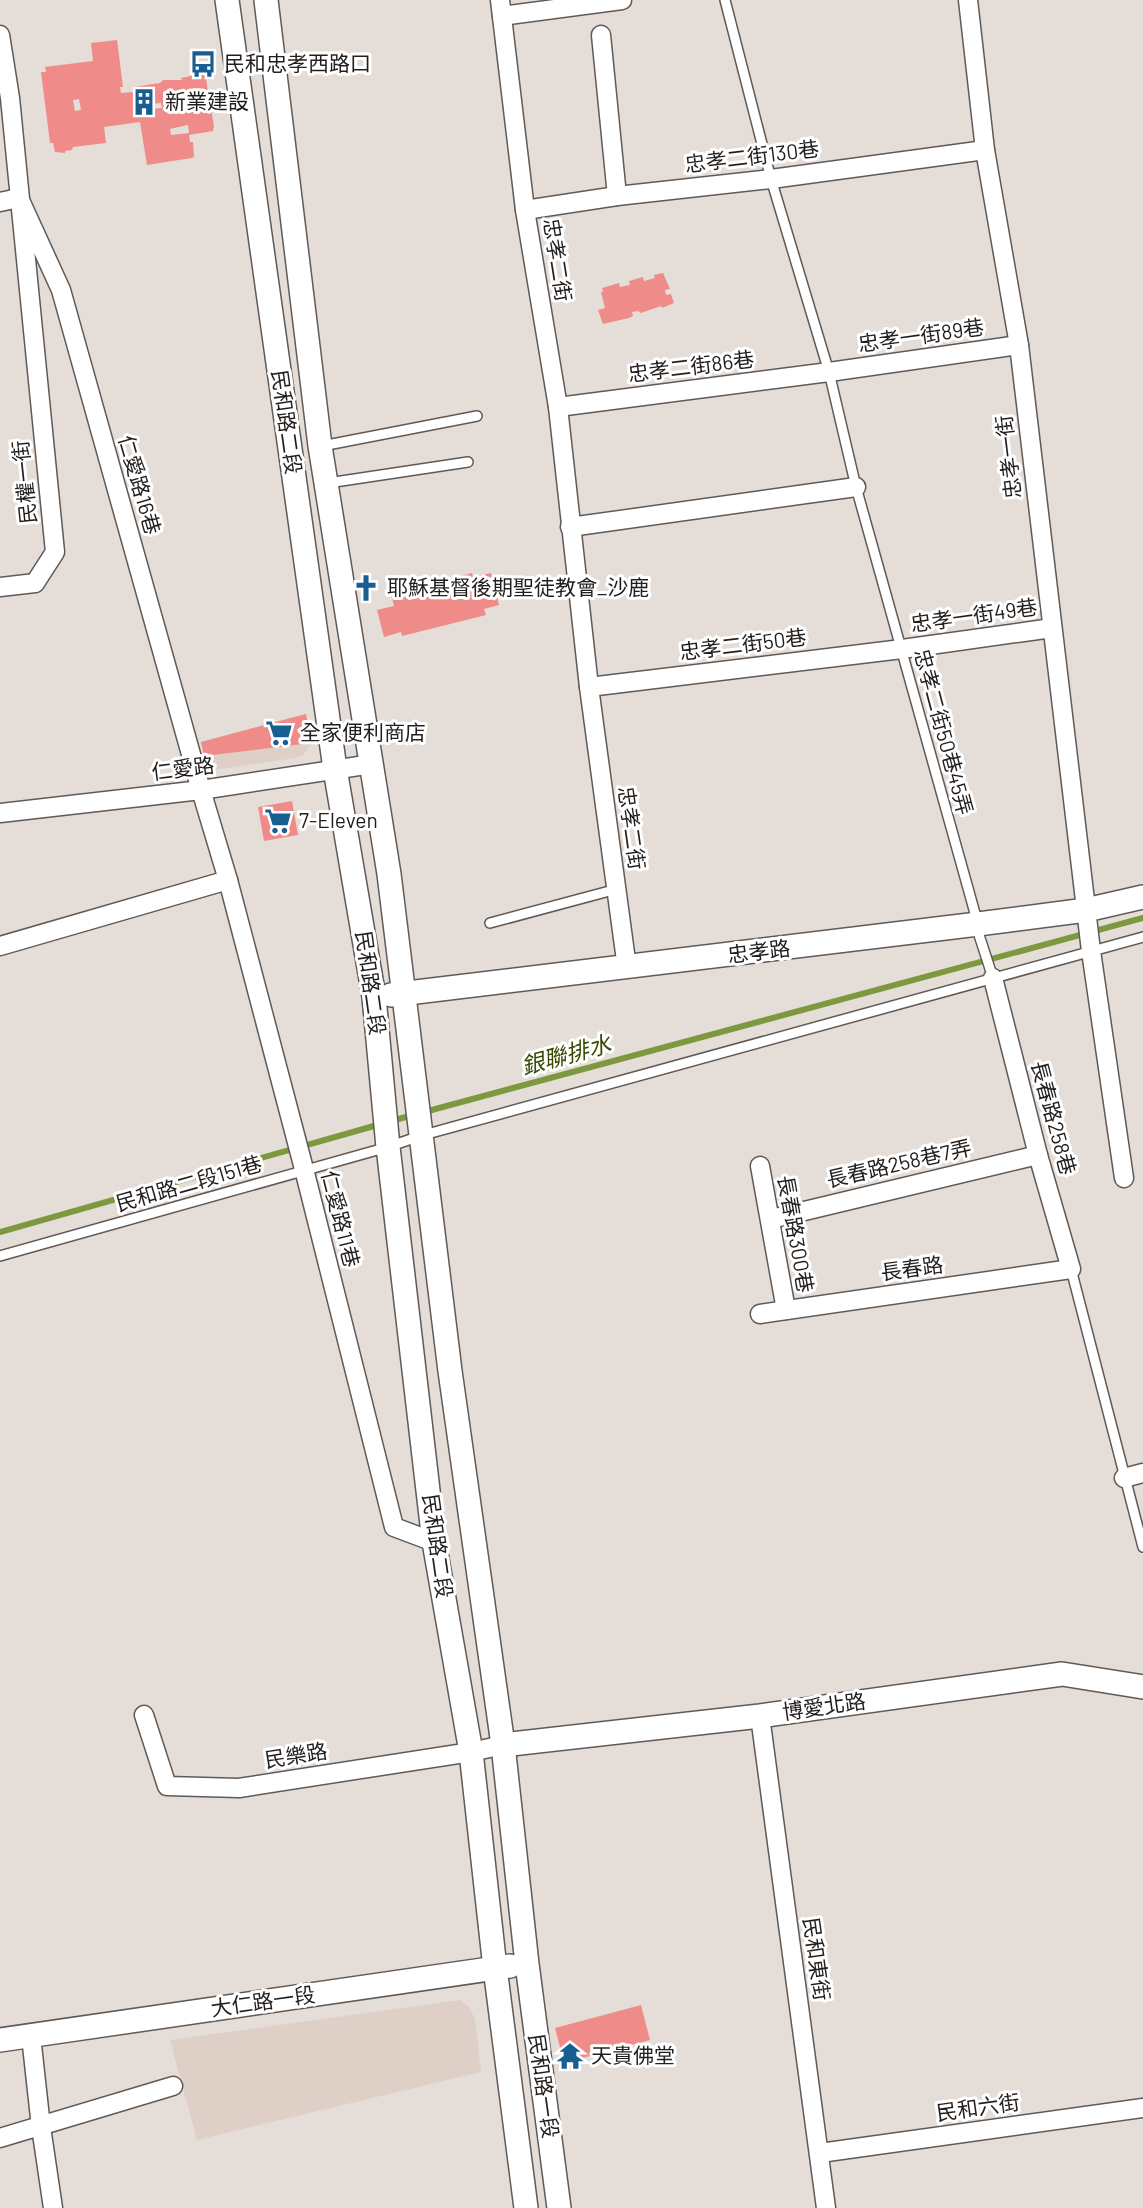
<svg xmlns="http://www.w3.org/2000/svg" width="1143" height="2208" viewBox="0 0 1143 2208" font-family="Barlow,'Noto Sans TC',sans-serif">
<rect width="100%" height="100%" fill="#e5ddd7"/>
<g fill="#dfd0c7">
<path d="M 306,714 L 311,745 L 303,755 L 295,758 L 208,771 L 201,742 Z"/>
<path d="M 460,2000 L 469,2007 L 475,2019 L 481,2072 L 197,2140 L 170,2040 Z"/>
</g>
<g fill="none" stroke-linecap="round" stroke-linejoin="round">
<g stroke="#7d983e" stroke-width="6">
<path d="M 391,1121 L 1143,918"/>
<path d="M 0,1232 L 381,1124"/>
</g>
</g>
<g fill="#ef8c89" fill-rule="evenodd">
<path d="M 117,40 L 123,87 L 120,87 L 121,93 L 133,92 L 133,87 L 160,83 L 163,80 L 182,80 L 181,78 L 205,73 L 214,126 L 213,131 L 189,135 L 190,142 L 193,142 L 194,157 L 192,158 L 147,165 L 140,122 L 104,127 L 106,143 L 73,147 L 72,150 L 65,151 L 65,153 L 55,152 L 53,143 L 50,143 L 41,72 L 46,72 L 45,67 L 93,61 L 91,43 ZM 79,99 L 81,110 L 75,111 L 73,100 ZM 161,103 L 162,108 L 150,109 L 149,104 ZM 188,125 L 189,133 L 171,135 L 170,129 Z"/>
<path d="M 663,273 L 670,289 L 665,290 L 666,295 L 671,294 L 674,303 L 662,308 L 661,306 L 641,313 L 638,311 L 632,312 L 633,316 L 629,318 L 603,324 L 598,310 L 605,308 L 601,292 L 603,292 L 602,288 L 619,283 L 620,287 L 630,285 L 629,281 L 643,277 L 644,281 L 655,278 L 654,275 Z"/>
<path d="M 472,573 L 473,577 L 491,573 L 499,605 L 484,609 L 486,615 L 402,636 L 401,632 L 384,637 L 377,610 L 394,606 L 391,594 Z"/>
<path d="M 306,714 L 311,743 L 204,756 L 201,742 Z"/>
<path d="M 292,801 L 298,835 L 264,841 L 258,807 Z"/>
<path d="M 641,2005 L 650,2040 L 564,2063 L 555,2028 Z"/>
</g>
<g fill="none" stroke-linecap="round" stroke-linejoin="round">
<defs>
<g id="service">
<path d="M 725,0 L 771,179 L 829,372 L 856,487 L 978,924 L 979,935 L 993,978"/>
<path d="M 322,446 L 477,416"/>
<path d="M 328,483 L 468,462"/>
<path d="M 490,923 L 617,889"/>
<path d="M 0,1256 L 388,1147 L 420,1136 L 1143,937"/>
<path d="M 1071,1269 L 1143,1547"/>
</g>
<g id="minor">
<path d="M 500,0 L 525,210 L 558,407 L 589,687 L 627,968"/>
<path d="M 968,0 L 985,150 L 1019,345 L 1091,951 L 1124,1178"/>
<path d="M 502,16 L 622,0"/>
<path d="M 0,35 L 10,98 L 55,552 L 35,583 L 0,587"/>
<path d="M 601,35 L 617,196"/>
<path d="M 0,202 L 19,198 L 61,290 L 201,790 L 228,880 L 304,1169 L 394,1527 L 434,1542"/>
<path d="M 525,210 L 617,196 L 771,179 L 985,150"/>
<path d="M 558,407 L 829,372 L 1019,345"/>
<path d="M 570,527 L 856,487"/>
<path d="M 589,687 L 902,649 L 1052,628"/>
<path d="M 0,813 L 201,790 L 372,764"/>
<path d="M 0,946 L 228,880"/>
<path d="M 760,1166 L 786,1310"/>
<path d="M 771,1219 L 1038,1155"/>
<path d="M 760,1314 L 1071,1269 L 1038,1155 L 993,978"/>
<path d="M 1124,1478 L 1143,1473"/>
<path d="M 144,1715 L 167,1786 L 239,1788 L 471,1752 L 503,1745"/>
<path d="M 760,1716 L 826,2208"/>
<path d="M 31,2036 L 41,2127 L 53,2208"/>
<path d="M 0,2138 L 173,2086"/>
<path d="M 820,2153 L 1143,2108"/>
</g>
<g id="tertiary">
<path d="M 227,0 L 335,769 L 374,997 L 388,1147 L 434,1542 L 471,1752 L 495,1968 L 526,2208"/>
<path d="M 266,0 L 320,446 L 389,874 L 450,1371 L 503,1745 L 527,1964 L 559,2208"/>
<path d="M 391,995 L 978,924 L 1086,910 L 1143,897"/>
<path d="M 503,1745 L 760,1716 L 1062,1674 L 1143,1687"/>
<path d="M 0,2040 L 510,1966"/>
</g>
</defs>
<use href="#service" stroke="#605955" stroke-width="12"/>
<use href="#minor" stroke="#605955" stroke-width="21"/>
<use href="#tertiary" stroke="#605955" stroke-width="26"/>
<use href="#service" stroke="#fff" stroke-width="9"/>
<use href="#minor" stroke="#fff" stroke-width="18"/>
<use href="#tertiary" stroke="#fff" stroke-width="23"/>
</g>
<defs>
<symbol id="bus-bare" viewBox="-9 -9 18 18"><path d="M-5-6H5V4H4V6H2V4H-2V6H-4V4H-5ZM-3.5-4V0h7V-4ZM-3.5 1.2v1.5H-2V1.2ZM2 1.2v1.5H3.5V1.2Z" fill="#175e92" stroke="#fff" stroke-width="2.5" paint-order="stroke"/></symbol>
<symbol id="building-bare" viewBox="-9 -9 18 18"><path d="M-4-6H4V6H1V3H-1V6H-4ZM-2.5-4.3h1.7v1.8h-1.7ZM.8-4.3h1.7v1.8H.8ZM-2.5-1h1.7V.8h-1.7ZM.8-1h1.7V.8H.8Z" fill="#175e92" stroke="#fff" stroke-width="2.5" paint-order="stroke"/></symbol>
<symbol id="church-bare" viewBox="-9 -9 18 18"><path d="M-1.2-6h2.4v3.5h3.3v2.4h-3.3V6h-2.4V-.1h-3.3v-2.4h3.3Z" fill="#175e92" stroke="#fff" stroke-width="2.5" paint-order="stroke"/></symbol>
<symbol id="supermarket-bare" viewBox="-9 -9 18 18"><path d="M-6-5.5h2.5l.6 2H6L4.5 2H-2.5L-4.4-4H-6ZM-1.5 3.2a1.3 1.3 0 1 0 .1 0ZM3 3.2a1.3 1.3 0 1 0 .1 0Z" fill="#175e92" stroke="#fff" stroke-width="2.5" paint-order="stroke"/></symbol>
<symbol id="temple-bare" viewBox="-9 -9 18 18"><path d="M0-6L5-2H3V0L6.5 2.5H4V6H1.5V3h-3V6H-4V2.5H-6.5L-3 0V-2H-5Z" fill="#175e92" stroke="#fff" stroke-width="2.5" paint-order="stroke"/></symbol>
</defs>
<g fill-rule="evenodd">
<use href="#bus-bare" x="184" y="45" width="38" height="38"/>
<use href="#building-bare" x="125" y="83" width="38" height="38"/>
<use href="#church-bare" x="347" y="569" width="38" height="38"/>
<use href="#supermarket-bare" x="260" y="714" width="38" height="38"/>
<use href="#supermarket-bare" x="259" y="802" width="38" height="38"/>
<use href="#temple-bare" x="551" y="2037" width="38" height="38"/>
</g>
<g text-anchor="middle" stroke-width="6" stroke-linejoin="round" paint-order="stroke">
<g font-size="21" fill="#211e1d" stroke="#fff" text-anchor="start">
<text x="224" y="71">民和忠孝西路口</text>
<text x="165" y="109">新業建設</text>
<text x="387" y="595">耶穌基督後期聖徒教會_沙鹿</text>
<text x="300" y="740">全家便利商店</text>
<text x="299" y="828">7-Eleven</text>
<text x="591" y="2063">天貴佛堂</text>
</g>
<g font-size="21" fill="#211e1d" stroke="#fff">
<text transform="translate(752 157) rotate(-7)" y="7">忠孝二街130巷</text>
<text transform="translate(557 260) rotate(81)" y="7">忠孝二街</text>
<text transform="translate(921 336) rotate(-8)" y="7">忠孝一街89巷</text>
<text transform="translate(691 367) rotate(-7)" y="7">忠孝二街86巷</text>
<text transform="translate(286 422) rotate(82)" y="7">民和路二段</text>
<text transform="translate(1009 457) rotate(-97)" y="7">忠孝一街</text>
<text transform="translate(25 482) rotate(-96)" y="7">民權一街</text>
<text transform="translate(139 485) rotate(74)" y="7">仁愛路16巷</text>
<text transform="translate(974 616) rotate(-8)" y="7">忠孝一街49巷</text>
<text transform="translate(743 645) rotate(-7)" y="7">忠孝二街50巷</text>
<text transform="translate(943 732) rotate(75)" y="7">忠孝二街50巷45弄</text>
<text transform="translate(183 769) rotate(-7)" y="7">仁愛路</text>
<text transform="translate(631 828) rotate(82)" y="7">忠孝二街</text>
<text transform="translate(759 952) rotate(-7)" y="7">忠孝路</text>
<text transform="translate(370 983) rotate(82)" y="7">民和路二段</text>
<text transform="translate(1053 1118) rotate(75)" y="7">長春路258巷</text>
<text transform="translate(899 1164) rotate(-13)" y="7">長春路258巷7弄</text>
<text transform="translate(189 1184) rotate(-16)" y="7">民和路二段151巷</text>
<text transform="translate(340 1219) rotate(76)" y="7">仁愛路11巷</text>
<text transform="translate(795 1234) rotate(80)" y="7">長春路300巷</text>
<text transform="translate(912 1269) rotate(-8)" y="7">長春路</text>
<text transform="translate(437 1546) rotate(82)" y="7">民和路二段</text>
<text transform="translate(824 1707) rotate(-8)" y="7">博愛北路</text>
<text transform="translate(296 1756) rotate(-9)" y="7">民樂路</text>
<text transform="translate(816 1959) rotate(82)" y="7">民和東街</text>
<text transform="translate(263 2002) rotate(-8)" y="7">大仁路一段</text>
<text transform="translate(543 2086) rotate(82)" y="7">民和路一段</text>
<text transform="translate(978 2108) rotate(-8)" y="7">民和六街</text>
</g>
<g font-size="23" font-style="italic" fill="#374903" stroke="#fff">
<text transform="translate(566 1055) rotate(-15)" y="8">銀聯排水</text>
</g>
</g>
</svg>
